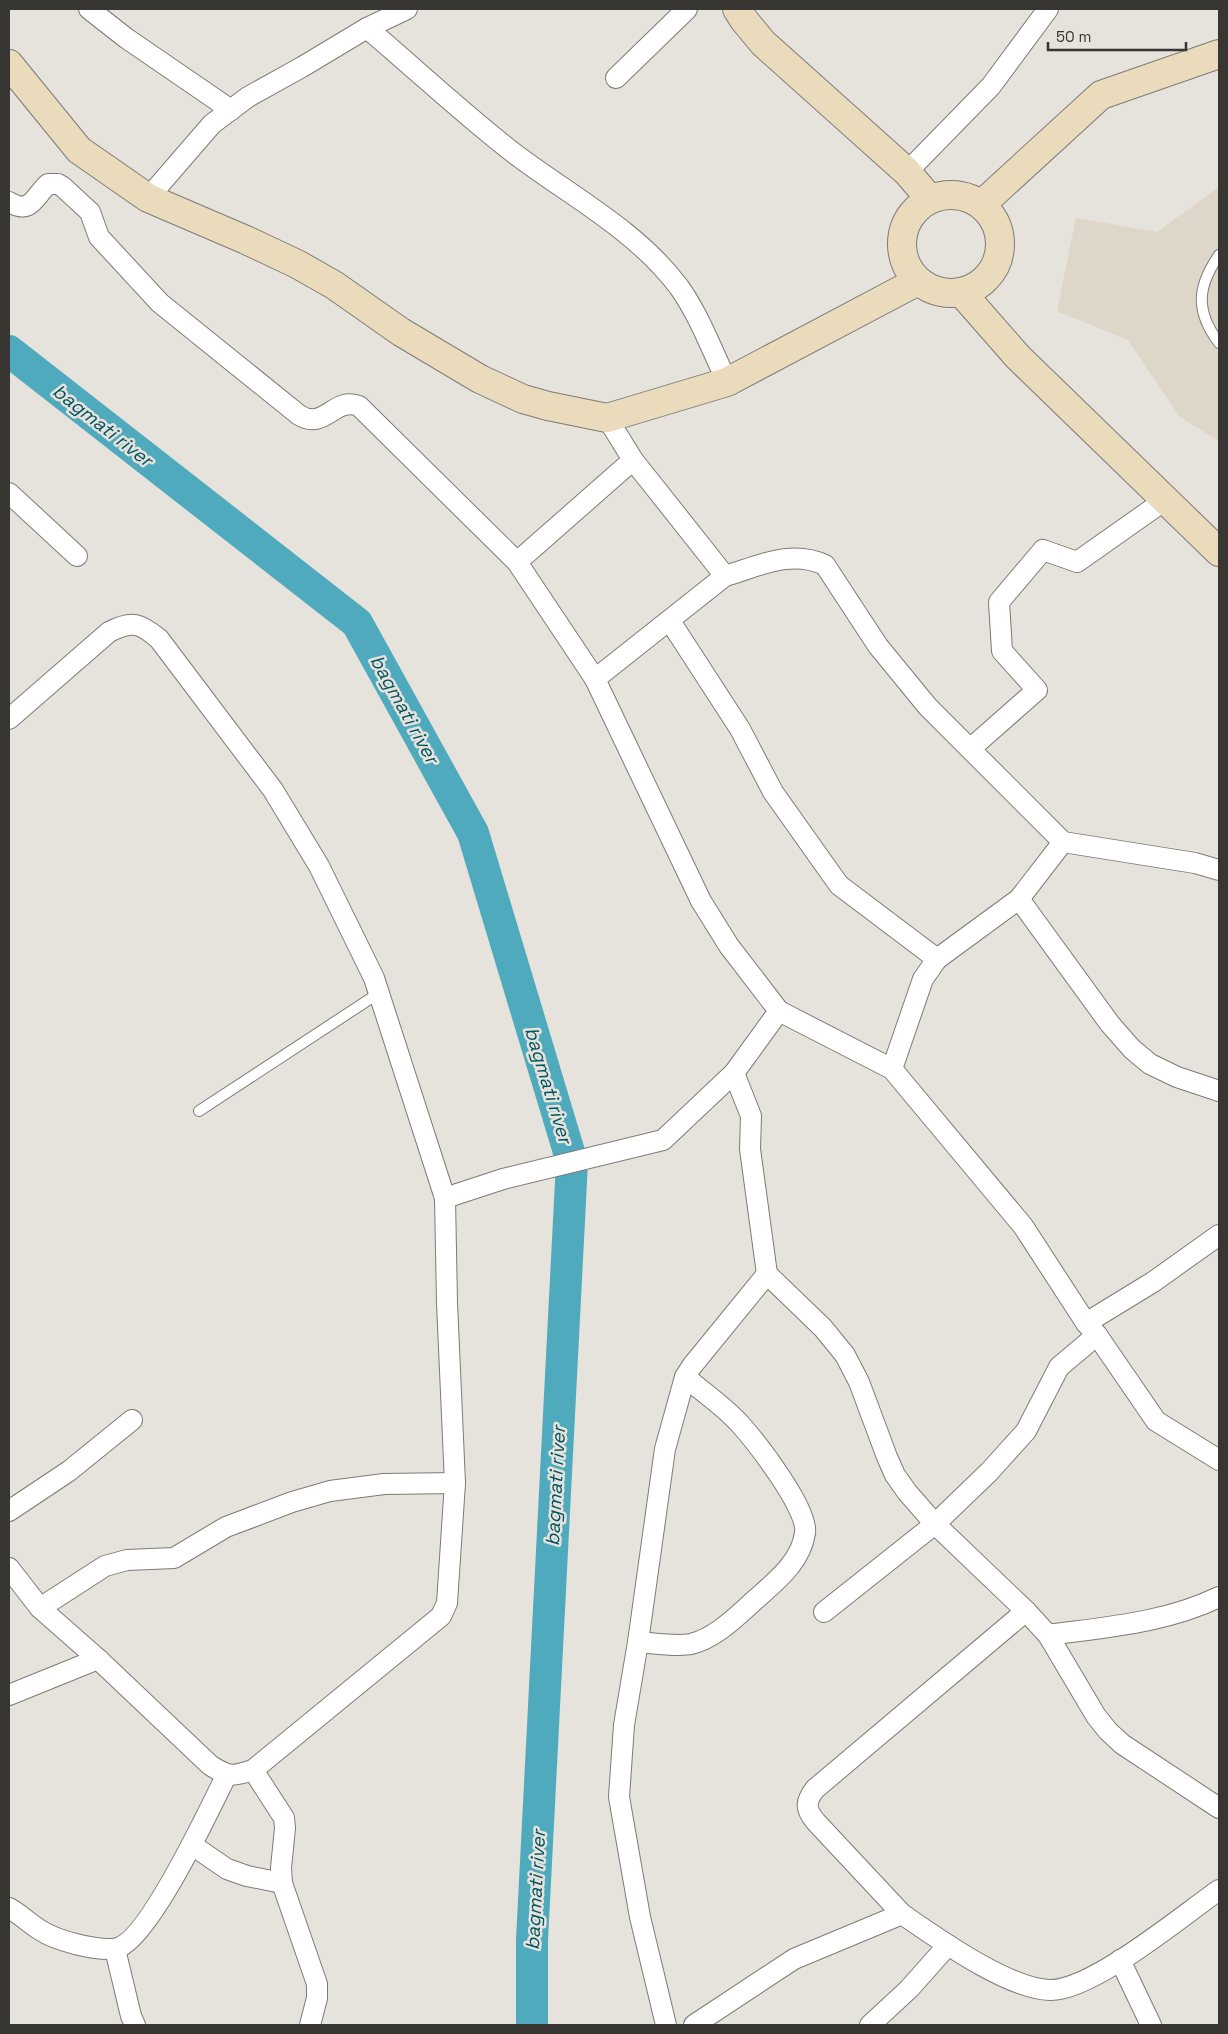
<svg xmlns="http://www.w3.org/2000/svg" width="1228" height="2034" viewBox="0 0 1228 2034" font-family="'Space Grotesk',sans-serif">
<rect width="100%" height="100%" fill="#e6e2dc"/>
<path fill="#ddd6c9" d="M 1219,187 L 1219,441 L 1180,417 L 1128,340 L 1057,311 L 1076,218 L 1157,232 Z"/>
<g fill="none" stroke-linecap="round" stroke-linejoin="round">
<path stroke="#4eaabc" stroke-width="32" d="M 9,351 L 357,623 L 473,833 L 572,1162 L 532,1940 L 532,2025"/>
<defs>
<g id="lane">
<path d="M 1219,255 C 1197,287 1195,311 1219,343"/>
<path d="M 199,1111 L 379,993"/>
</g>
<g id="street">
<path d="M 89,9 L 126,38 L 231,110"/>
<path d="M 407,9 L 367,28 C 413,67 458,109 506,147 C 563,192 634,227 679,287 C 699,315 712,350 727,382"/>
<path d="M 616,78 L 687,9"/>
<path d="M 907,172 L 991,86 L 1048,9"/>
<path d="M 148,198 L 212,124 L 248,97 L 302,67 L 367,28"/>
<path d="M 9,202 C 31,215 34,197 48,184 L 58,184 L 63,187 L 90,212 L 99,237 L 160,303 L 299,415 C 325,431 334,396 359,406 L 517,562 L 595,679"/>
<path d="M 607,418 L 633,460 L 725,576 C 759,566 791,549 825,565 L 878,646 L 928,707 L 1063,842 L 1195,863 L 1219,870"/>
<path d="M 9,493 L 77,556"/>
<path d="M 517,562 L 633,460"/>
<path d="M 725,576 L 595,679 L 701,901 L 729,946 L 779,1011 L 892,1069 L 1023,1226 L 1086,1323 L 1097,1335 L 1156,1421 L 1219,1460"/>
<path d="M 670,621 L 740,729 L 773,792 L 839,885 L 937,959"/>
<path d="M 9,719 L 109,632 C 132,620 140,623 159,639 L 273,790 L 319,866 L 374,978 L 445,1198 L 503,1179 L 663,1140 L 734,1073 L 779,1011"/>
<path d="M 970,749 L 1037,690 L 1002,651 L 999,602 L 1043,550 L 1077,562 L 1165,500"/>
<path d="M 1019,899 L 1110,1024 L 1132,1049 L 1150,1064 L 1177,1077 L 1219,1091"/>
<path d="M 892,1069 L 923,979 L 937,959 L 1019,899 L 1063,842"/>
<path d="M 734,1073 L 751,1116 L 750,1149 L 767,1274 L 823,1328 L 845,1355 L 859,1382 L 887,1457 L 895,1475 L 907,1492 L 935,1524 L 1026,1611 L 1048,1635 L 1096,1716 L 1108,1731 L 1122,1744 L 1219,1808"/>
<path d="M 1086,1323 L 1153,1282 L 1219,1235"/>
<path d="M 9,1511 L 69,1471 L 132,1420"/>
<path d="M 9,1568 L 40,1608 L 98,1659 L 210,1765 C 228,1777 233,1777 253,1770 L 435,1621 L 441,1616 L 447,1603 L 455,1483 L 447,1303 L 445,1198"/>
<path d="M 40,1608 L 105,1566 L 127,1560 L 174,1558 L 226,1527 L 292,1502 L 330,1491 L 384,1484 L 455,1483"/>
<path d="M 824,1612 L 935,1524 L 989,1472 L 1026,1431 L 1059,1367 L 1097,1335"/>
<path d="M 1048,1635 C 1106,1627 1165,1623 1219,1597"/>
<path d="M 638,1642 C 653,1643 677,1647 691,1644 C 716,1638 738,1615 756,1599 C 776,1581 801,1562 805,1533 C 809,1510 757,1443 740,1424 C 725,1407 703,1392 685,1377"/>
<path d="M 9,1695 L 98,1659"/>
<path d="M 253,1770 L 284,1818 L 285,1828 L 281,1868 L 282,1883 L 317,1984 L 317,1998 L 310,2025"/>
<path d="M 192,1845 L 227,1869 L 247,1876 L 282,1883"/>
<path d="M 9,1908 C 20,1914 29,1923 40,1930 C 57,1941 93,1950 113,1949 C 146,1947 211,1806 226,1776"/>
<path d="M 902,1914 L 816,1822 C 805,1809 805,1802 815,1789 L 1026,1611"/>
<path d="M 115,1949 L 131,2016 L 135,2025"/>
<path d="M 1120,1960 L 1151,2025"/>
<path d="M 666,2025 L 640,1917 L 619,1797 L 624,1725 L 638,1642 L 665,1449 L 685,1377 L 692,1366 L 767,1274"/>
<path d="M 694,2025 L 794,1959 L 902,1914 C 937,1938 1008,1989 1050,1990 C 1092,1991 1183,1915 1219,1890"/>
<path d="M 870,2025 L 909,1989 L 948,1945"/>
</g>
<g id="secondary">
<path d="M 737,9 L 744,20 L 763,43 L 907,172 L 930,199"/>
<path d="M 9,64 L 79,150 L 148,198 L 246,240 L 297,264 L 334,285 L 401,332 L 480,379 L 523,399 L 548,406 L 607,418 L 727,382 L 918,281"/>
<circle cx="951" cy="244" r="49"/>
<path d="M 982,204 L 1101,95 L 1219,54"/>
<path d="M 961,292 L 1018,357 L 1219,552"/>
</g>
</defs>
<use href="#lane" stroke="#7e7b76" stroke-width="12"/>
<use href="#street" stroke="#7e7b76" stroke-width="22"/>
<use href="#secondary" stroke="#7e7b76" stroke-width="30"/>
<use href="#lane" stroke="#fff" stroke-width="10"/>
<use href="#street" stroke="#fff" stroke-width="20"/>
<use href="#secondary" stroke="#eadbbd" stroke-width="28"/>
</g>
<g text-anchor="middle" stroke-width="5" stroke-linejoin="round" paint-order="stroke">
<g font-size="19" font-style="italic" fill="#005562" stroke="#e6e2dc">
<text transform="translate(103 425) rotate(38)" y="7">bagmati river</text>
<text transform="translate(405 709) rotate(61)" y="7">bagmati river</text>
<text transform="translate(549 1085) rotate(73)" y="7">bagmati river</text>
<text transform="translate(555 1486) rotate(-87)" y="7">bagmati river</text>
<text transform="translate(535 1890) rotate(-87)" y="7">bagmati river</text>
</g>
</g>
<rect width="1228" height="2034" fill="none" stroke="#373633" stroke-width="20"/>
<path d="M1048 42v8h138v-8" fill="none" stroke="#373633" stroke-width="2.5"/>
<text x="1056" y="42" font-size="15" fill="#373633" stroke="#e6e2dc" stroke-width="4" paint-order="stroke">50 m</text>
</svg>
